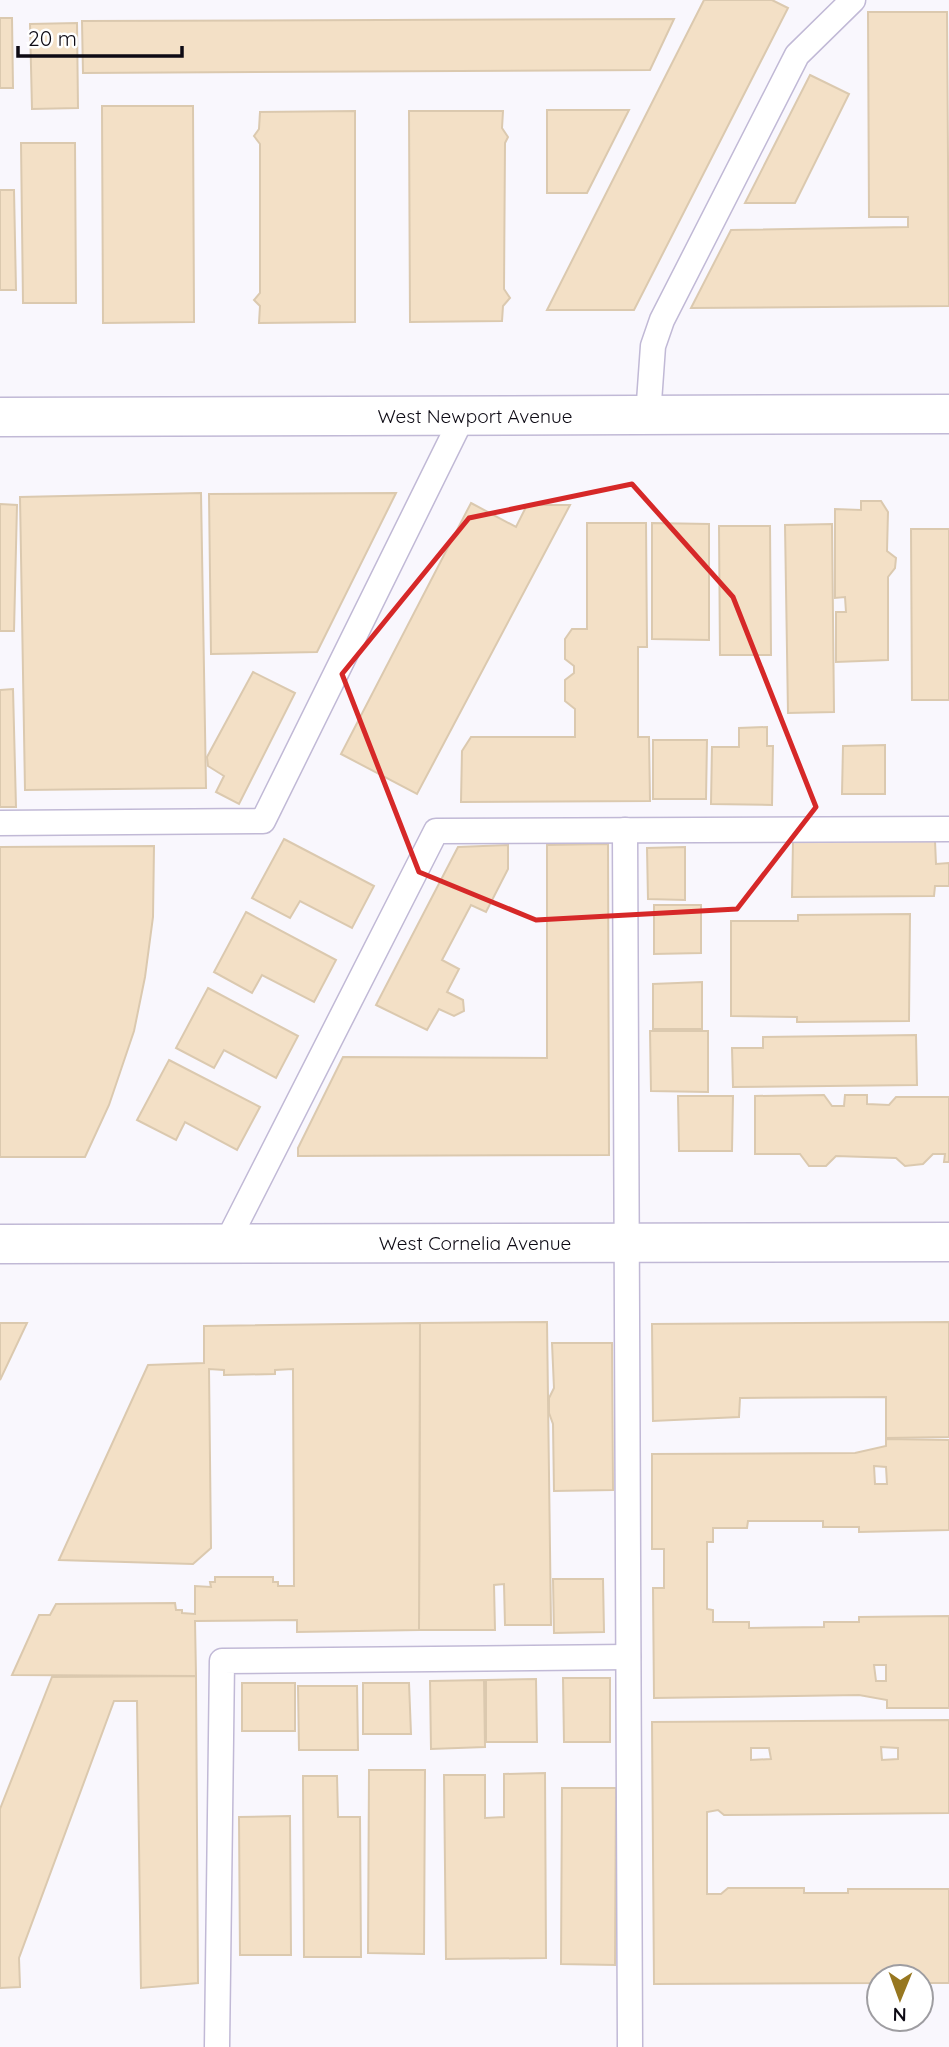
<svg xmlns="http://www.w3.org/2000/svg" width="949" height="2047" viewBox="0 0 949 2047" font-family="Quicksand,sans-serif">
<rect width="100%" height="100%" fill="#f9f7fd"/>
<g fill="#f3e0c6" stroke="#dbc9af" stroke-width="2" fill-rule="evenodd">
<path d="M 704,0 L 772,0 L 788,8 L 634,310 L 547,310 Z"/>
<path d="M 868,12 L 947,12 L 949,306 L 691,308 L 731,230 L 908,227 L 908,217 L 869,217 Z"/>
<path d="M 0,18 L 12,18 L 13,88 L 0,88 Z"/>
<path d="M 674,19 L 650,70 L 83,73 L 82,21 Z"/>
<path d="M 77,23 L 78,108 L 32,109 L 30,24 Z"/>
<path d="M 810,75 L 849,94 L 795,203 L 745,203 Z"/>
<path d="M 102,106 L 193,106 L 194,322 L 103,323 Z"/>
<path d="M 547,110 L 629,110 L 587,193 L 547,193 Z"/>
<path d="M 355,111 L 355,322 L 259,323 L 260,306 L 254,300 L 260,293 L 260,144 L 254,136 L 259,129 L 260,112 Z"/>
<path d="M 409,111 L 503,111 L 502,128 L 508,137 L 505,143 L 504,289 L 510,298 L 503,306 L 502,321 L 410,322 Z"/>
<path d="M 21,143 L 75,143 L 76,303 L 23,303 Z"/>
<path d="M 0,190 L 14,190 L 16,290 L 0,290 Z"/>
<path d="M 201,493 L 206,788 L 25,790 L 20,497 Z"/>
<path d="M 396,493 L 317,652 L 211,654 L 209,494 Z"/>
<path d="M 861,501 L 881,501 L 888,512 L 887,551 L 896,558 L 895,568 L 888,577 L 888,660 L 836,662 L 836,612 L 846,612 L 845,597 L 835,598 L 835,509 L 861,510 Z"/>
<path d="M 471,503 L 516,527 L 527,505 L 570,505 L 417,794 L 341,754 Z"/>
<path d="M 0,504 L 17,505 L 14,631 L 0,631 Z"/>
<path d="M 587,523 L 646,523 L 647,647 L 638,647 L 638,737 L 649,737 L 650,801 L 461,802 L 462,751 L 471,737 L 575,737 L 575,709 L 565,701 L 565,680 L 574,673 L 574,666 L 565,659 L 565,639 L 572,629 L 587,629 Z"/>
<path d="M 652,523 L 709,524 L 709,640 L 652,639 Z"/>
<path d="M 832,524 L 834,712 L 788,713 L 785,525 Z"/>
<path d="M 719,526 L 770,526 L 771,655 L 720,655 Z"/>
<path d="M 911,529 L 949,529 L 949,700 L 912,700 Z"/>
<path d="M 253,672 L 295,693 L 239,804 L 216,792 L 224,776 L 208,766 L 207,757 Z"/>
<path d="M 13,689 L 16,807 L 0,807 L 0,690 Z"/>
<path d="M 767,727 L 767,746 L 773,746 L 772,805 L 711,804 L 712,747 L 739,747 L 739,728 Z"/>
<path d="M 653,740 L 707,740 L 706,799 L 653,799 Z"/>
<path d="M 885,745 L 885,794 L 842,794 L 843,746 Z"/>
<path d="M 284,839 L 374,886 L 352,928 L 300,901 L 290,918 L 252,898 Z"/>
<path d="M 793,841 L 935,841 L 936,864 L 949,863 L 949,886 L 935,886 L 934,896 L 792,897 Z"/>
<path d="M 608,844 L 609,1155 L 298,1156 L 298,1148 L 343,1057 L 547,1058 L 547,845 Z"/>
<path d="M 508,845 L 508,869 L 486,912 L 471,905 L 442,960 L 459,969 L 447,992 L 463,1000 L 464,1011 L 454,1016 L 439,1009 L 427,1030 L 376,1005 L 458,847 Z"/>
<path d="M 154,846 L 153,917 L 145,977 L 134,1031 L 109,1105 L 85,1157 L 0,1157 L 0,847 Z"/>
<path d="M 685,847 L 685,900 L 648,899 L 647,848 Z"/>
<path d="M 654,905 L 701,905 L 701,953 L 654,954 Z"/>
<path d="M 246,912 L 336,960 L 314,1002 L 262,975 L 252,993 L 214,972 Z"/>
<path d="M 910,914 L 909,1021 L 797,1022 L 797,1017 L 731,1016 L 731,921 L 798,921 L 798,915 Z"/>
<path d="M 702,982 L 702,1029 L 653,1029 L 653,984 Z"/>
<path d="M 208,988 L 298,1036 L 276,1078 L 224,1050 L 214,1068 L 176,1048 Z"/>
<path d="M 650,1031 L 708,1031 L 708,1092 L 651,1091 Z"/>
<path d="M 916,1035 L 917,1085 L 733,1087 L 732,1048 L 763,1048 L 763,1037 Z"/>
<path d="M 169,1060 L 260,1107 L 237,1150 L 185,1122 L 176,1140 L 137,1120 Z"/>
<path d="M 824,1095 L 832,1106 L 844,1106 L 845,1095 L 867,1095 L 867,1104 L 889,1105 L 896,1097 L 949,1097 L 949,1162 L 944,1162 L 945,1154 L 933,1154 L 923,1164 L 905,1166 L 896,1158 L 836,1156 L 826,1166 L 809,1166 L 800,1154 L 755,1154 L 755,1096 Z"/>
<path d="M 678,1096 L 733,1096 L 732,1151 L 679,1151 Z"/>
<path d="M 547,1322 L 551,1625 L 505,1625 L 504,1584 L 494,1585 L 495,1630 L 419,1630 L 420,1323 Z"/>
<path d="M 949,1322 L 949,1437 L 886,1438 L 886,1397 L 740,1398 L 739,1417 L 653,1421 L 652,1324 Z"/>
<path d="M 0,1323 L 27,1323 L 0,1380 Z"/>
<path d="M 420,1323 L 419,1630 L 297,1632 L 297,1620 L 195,1621 L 196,1676 L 12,1675 L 39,1615 L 50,1615 L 56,1604 L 175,1603 L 176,1610 L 182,1610 L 182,1613 L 195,1614 L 195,1586 L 211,1587 L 210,1582 L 215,1582 L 215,1577 L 273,1577 L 273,1582 L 278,1582 L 278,1586 L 294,1586 L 293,1369 L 275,1370 L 275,1374 L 224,1375 L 224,1370 L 209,1369 L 211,1548 L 193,1564 L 59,1560 L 148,1365 L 204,1363 L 204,1326 Z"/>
<path d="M 552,1343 L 612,1343 L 613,1490 L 554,1491 L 553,1424 L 549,1413 L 549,1398 L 554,1388 Z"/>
<path d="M 886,1439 L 949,1440 L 949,1530 L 859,1532 L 859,1527 L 823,1527 L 823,1521 L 748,1521 L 747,1528 L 713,1528 L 713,1542 L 707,1542 L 707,1609 L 713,1610 L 713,1622 L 749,1622 L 749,1628 L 824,1627 L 824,1622 L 859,1622 L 859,1617 L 949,1616 L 949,1708 L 887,1708 L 887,1700 L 859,1695 L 654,1698 L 653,1588 L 664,1588 L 664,1549 L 652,1549 L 652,1454 L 855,1453 L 886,1446 ZM 874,1466 L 886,1467 L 887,1484 L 875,1484 ZM 874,1665 L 886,1665 L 886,1681 L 876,1681 Z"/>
<path d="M 553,1579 L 603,1579 L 604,1632 L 554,1633 Z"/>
<path d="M 196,1676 L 198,1983 L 141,1988 L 137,1701 L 114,1701 L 19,1958 L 20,1987 L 0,1988 L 0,1809 L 52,1677 Z"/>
<path d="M 563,1678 L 610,1678 L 610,1742 L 564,1742 Z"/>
<path d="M 536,1679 L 537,1742 L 486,1742 L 486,1680 Z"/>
<path d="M 484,1680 L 485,1747 L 431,1749 L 430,1681 Z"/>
<rect x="242" y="1683" width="53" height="48"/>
<path d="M 363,1683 L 409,1683 L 411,1734 L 363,1734 Z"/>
<path d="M 298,1686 L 357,1686 L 358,1750 L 299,1750 Z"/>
<path d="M 949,1720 L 949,1813 L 724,1815 L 718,1810 L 707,1812 L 707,1894 L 721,1894 L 728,1888 L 804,1888 L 804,1893 L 848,1893 L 848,1889 L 949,1889 L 949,1983 L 921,1983 L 921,1977 L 879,1977 L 879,1983 L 654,1984 L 652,1722 ZM 881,1747 L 898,1748 L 898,1759 L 882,1760 ZM 751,1748 L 769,1748 L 771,1759 L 751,1760 Z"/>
<path d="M 369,1770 L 425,1770 L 424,1954 L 368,1953 Z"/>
<path d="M 545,1773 L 546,1958 L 446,1959 L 444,1775 L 485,1775 L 485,1818 L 504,1817 L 504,1774 Z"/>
<path d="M 303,1776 L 337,1776 L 338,1817 L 360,1817 L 361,1957 L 304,1957 Z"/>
<path d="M 562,1788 L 616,1788 L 615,1965 L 561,1964 Z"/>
<path d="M 290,1816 L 291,1955 L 240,1955 L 239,1817 Z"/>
</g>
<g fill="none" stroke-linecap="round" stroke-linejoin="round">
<defs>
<g id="service">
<path d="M 648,416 L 653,346 L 662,320 L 797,55 L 853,0"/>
<path d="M 0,823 L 263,821 L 463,416"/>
<path d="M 625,830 L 630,2047"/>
<path d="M 226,1244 L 436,831 L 949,829"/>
<path d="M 217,2047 L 222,1661 L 628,1657"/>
</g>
<g id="minor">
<path d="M 0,417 L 949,414"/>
<path d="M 0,1244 L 949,1242"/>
</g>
</defs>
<use href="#service" stroke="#c1b9d6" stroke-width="27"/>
<use href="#minor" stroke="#c1b9d6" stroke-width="41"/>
<use href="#service" stroke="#fff" stroke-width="24"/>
<use href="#minor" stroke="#fff" stroke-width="38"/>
</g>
<path fill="none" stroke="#d62828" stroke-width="5" stroke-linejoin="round" d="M 632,484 L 733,597 L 816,807 L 737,909 L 536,920 L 419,872 L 342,674 L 469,518 Z"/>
<g text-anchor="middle" stroke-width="6" stroke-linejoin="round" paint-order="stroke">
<g font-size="19" fill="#0d0a14" stroke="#fff">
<text x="475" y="423">West Newport Avenue</text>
<text x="475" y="1250">West Cornelia Avenue</text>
</g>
</g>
<g transform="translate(900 1998) rotate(181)"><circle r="33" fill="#ffffff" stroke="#9e9da1" stroke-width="2"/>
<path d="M0-5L12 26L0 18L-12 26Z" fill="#977720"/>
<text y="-10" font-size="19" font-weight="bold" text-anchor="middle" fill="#0d0a14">N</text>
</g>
<path d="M18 46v10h164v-10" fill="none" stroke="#0d0a14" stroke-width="3.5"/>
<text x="28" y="46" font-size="21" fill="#0d0a14" stroke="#ffffff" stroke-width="5" paint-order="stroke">20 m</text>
</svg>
